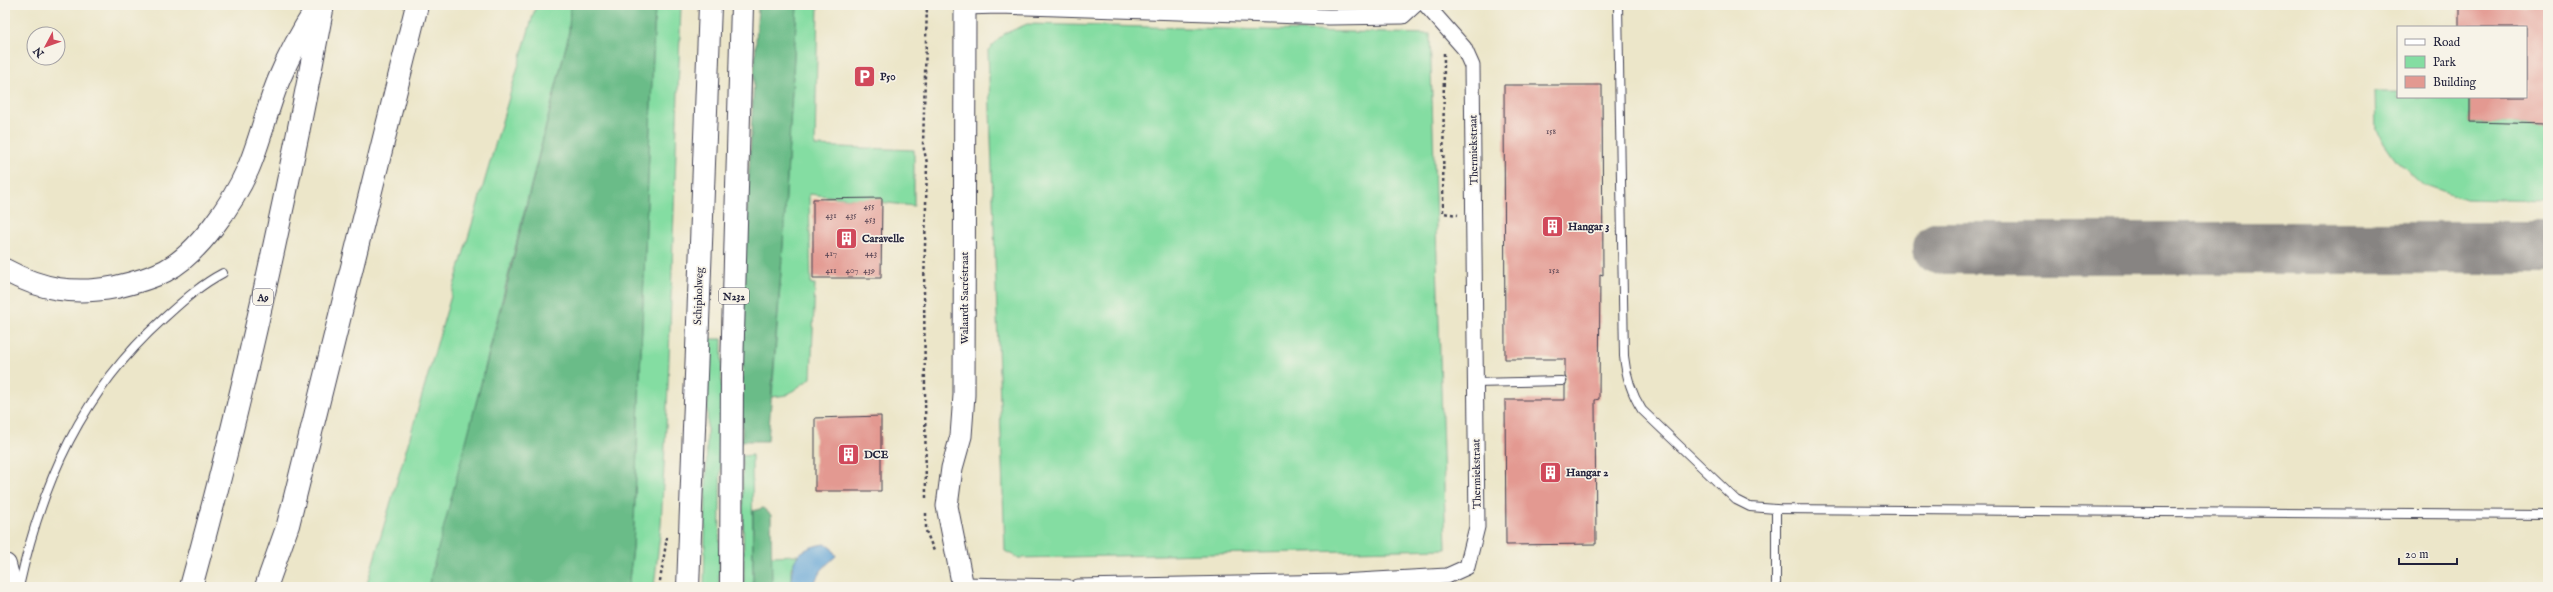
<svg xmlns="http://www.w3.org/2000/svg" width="2553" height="592" viewBox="0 0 2553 592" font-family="'IM FELL English',serif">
<rect width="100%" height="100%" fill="#f7f3e8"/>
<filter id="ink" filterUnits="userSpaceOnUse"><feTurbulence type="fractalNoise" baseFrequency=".025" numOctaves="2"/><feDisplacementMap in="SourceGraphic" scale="8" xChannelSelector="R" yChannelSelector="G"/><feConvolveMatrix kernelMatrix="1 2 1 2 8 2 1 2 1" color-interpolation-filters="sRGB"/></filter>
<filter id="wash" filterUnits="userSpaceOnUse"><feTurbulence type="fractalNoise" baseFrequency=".012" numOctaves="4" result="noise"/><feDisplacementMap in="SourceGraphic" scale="16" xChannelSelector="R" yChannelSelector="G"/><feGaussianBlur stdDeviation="0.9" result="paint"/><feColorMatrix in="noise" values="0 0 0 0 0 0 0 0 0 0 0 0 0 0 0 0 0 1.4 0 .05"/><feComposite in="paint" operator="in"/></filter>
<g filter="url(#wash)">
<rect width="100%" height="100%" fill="#ece6c9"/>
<g fill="#84dda2" stroke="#53806e">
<path d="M 536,5 L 570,5 L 569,34 L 433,574 L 428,587 L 366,587 Z"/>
<path d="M 655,5 L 681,5 L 668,387 L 661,525 L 654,587 L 628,587 L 633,548 Z"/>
<path d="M 797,5 L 818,5 L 815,146 L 914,150 L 914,206 L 809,194 L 811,284 L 815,284 L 811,378 L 787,395 L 772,397 L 783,245 Z"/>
<path d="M 1027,24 L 1430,34 L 1446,549 L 1018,558 L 1005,551 L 988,50 L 1004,34 Z"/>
<path d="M 2375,91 L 2398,91 L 2398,97 L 2470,97 L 2470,122 L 2548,124 L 2548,201 L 2465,199 L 2423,184 L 2397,161 L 2376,131 Z"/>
<path d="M 709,339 L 722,339 L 719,587 L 704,587 Z"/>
<path d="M 752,455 L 753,587 L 744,587 L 742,456 Z"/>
<path d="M 798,555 L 791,568 L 791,587 L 772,587 L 771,556 Z"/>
</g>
<g fill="#6bbc88" stroke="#466f62">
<path d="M 570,5 L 655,5 L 633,548 L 628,587 L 428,587 L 507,285 L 569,34 Z"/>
<path d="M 758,5 L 797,5 L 783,245 L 768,441 L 742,441 L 743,283 Z"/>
<path d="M 763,508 L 771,515 L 772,587 L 753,587 L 753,511 Z"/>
</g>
<path fill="#62a4d6" stroke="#426388" d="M 824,544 L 831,547 L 836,556 C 826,565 816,573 814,587 L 791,587 C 791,559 796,549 824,544 Z"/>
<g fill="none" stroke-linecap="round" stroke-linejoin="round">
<path stroke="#878482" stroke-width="52" d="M 1939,248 L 2548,248"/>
</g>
<g id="blocks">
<g fill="#e39991">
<path d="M 2459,5 L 2548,5 L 2548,124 L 2470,122 L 2470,97 L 2526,97 L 2526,27 L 2459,27 Z"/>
<path d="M 1504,85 L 1602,85 L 1603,275 L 1600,274 L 1599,399 L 1595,400 L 1596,544 L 1506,545 L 1505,400 L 1565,400 L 1565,386 L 1567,381 L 1565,376 L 1565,359 L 1505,359 Z"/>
<path d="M 882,198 L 881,278 L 813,278 L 813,199 Z"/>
<path d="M 881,416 L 881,491 L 815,491 L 815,418 Z"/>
</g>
</g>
</g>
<g filter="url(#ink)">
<use href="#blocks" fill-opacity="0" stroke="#403f50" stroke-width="1"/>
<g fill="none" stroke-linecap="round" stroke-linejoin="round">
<defs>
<g id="lane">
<path d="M 1618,5 L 1624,356 C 1626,377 1631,393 1642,410 L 1736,500 L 1750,507 L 1776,509 L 2548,515"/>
<path d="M 1475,383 L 1562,381"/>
<path d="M 1776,509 L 1776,587"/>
<path d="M 19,587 C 42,482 82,392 163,319 C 183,301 200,285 223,273"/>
</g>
<g id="street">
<path d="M 965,7 L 999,6 L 1329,17 L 1403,16 L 1415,5"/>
<path d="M 963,585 L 1067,587"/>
<path d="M 1078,587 L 1340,582 L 1447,576 L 1467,567 L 1477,527 L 1472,66 L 1464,48 L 1426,5"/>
</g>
<path id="secondary" d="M 963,587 L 947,506 L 952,468 L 961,436 L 964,395 L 965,5"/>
<g id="primary">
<path d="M 688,587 L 710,5"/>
<path d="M 731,587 L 732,370 L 742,5"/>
</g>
<g id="highway">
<path d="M 5,270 C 42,290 74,295 116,287 C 133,283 149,279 165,271 C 198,254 233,203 248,169 C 261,139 267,107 280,77 C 290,53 303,30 317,8"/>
<path d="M 5,565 L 11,587"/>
<path d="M 191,587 C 244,395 286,201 323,5"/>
<path d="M 266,587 L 288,525 L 417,5"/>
</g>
</defs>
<use href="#lane" stroke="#403f50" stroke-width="10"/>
<use href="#street" stroke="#403f50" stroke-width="17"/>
<use href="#secondary" stroke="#403f50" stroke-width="23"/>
<use href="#primary" stroke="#403f50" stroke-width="24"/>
<use href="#highway" stroke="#403f50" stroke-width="24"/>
<g stroke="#403f50" stroke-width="2.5" stroke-dasharray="3 3" stroke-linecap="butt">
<path d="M 1444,53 L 1443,213 L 1458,215"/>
<path d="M 926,498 L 924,288 L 927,163 L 923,145 L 927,5"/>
<path d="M 926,513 L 926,531 L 934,551"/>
<path d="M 659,587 L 667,537"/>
</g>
<use href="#lane" stroke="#fff" stroke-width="8"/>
<use href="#street" stroke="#fff" stroke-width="15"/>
<use href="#secondary" stroke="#fff" stroke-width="21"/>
<use href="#primary" stroke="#fff" stroke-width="22"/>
<use href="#highway" stroke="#fff" stroke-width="22"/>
</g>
</g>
<defs>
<symbol id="parking-square" viewBox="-11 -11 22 22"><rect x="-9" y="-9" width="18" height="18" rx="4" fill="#d1495b" stroke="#f7f3e8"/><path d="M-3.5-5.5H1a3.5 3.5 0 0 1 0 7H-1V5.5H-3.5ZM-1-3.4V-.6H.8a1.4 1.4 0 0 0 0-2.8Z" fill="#fff"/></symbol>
<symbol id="building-square" viewBox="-11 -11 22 22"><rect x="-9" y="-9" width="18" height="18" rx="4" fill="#d1495b" stroke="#f7f3e8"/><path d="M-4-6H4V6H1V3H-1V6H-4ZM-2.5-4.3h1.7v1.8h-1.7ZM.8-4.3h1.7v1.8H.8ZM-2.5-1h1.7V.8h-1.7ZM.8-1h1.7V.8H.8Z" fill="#fff"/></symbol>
</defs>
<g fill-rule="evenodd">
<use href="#parking-square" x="852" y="64" width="25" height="25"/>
<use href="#building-square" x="1540" y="214" width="25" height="25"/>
<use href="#building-square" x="834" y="226" width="25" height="25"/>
<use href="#building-square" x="836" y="442" width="25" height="25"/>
<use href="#building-square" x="1538" y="460" width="25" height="25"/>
</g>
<g text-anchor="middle" stroke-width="3.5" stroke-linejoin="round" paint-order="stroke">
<g font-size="9" fill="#524050">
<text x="1551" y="134">158</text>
<text x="869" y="209">455</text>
<text x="831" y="218">431</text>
<text x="851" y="218">435</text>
<text x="870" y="222">453</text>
<text x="831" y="256">417</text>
<text x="871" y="256">443</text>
<text x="831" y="273">411</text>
<text x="852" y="273">407</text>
<text x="869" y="273">439</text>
<text x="1554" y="273">152</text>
</g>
<g fill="#f7f3e8" stroke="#62616f" stroke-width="1">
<rect x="719" y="288" width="30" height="16" rx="3"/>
<rect x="253" y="289" width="20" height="16" rx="3"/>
</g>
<g font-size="10" font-weight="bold" fill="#22223b">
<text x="734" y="300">N232</text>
<text x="263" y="301">A9</text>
</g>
<g font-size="11" font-weight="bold" fill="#22223b" stroke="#f7f3e8" text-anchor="start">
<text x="880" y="80">P50</text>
<text x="1568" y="230">Hangar 3</text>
<text x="862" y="242">Caravelle</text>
<text x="864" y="458">DCE</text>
<text x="1566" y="476">Hangar 2</text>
</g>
<g font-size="11" fill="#22223b" stroke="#f7f3e8">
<text transform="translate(1473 150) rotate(-91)" y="4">Thermiekstraat</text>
<text transform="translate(698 296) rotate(-88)" y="4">Schipholweg</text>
<text transform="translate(964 298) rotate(-90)" y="4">Walaardt Sacréstraat</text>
<text transform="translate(1476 474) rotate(-91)" y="4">Thermiekstraat</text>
</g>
</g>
<rect width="2553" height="592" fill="none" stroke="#f7f3e8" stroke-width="20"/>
<rect x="2397" y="26" width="130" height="72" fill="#f7f3e8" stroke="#a29fa3"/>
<rect x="2405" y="39" width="20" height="6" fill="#ffffff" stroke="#a29fa3"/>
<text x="2433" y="46" font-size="12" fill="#22223b">Road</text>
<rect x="2405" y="56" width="20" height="12" fill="#84dda2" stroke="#a29fa3"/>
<text x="2433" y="66" font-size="12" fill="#22223b">Park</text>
<rect x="2405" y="76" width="20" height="12" fill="#e39991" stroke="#a29fa3"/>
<text x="2433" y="86" font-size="12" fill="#22223b">Building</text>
<g transform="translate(46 46) rotate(229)"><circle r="19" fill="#f7f3e8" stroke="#a29fa3"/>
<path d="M0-3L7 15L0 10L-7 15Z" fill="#d1495b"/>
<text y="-6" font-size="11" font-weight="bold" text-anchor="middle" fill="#22223b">N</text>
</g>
<path d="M2399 558v6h58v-6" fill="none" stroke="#22223b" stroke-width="2"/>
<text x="2405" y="558" font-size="12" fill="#22223b" stroke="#f7f3e8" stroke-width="3" paint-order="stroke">20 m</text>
</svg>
